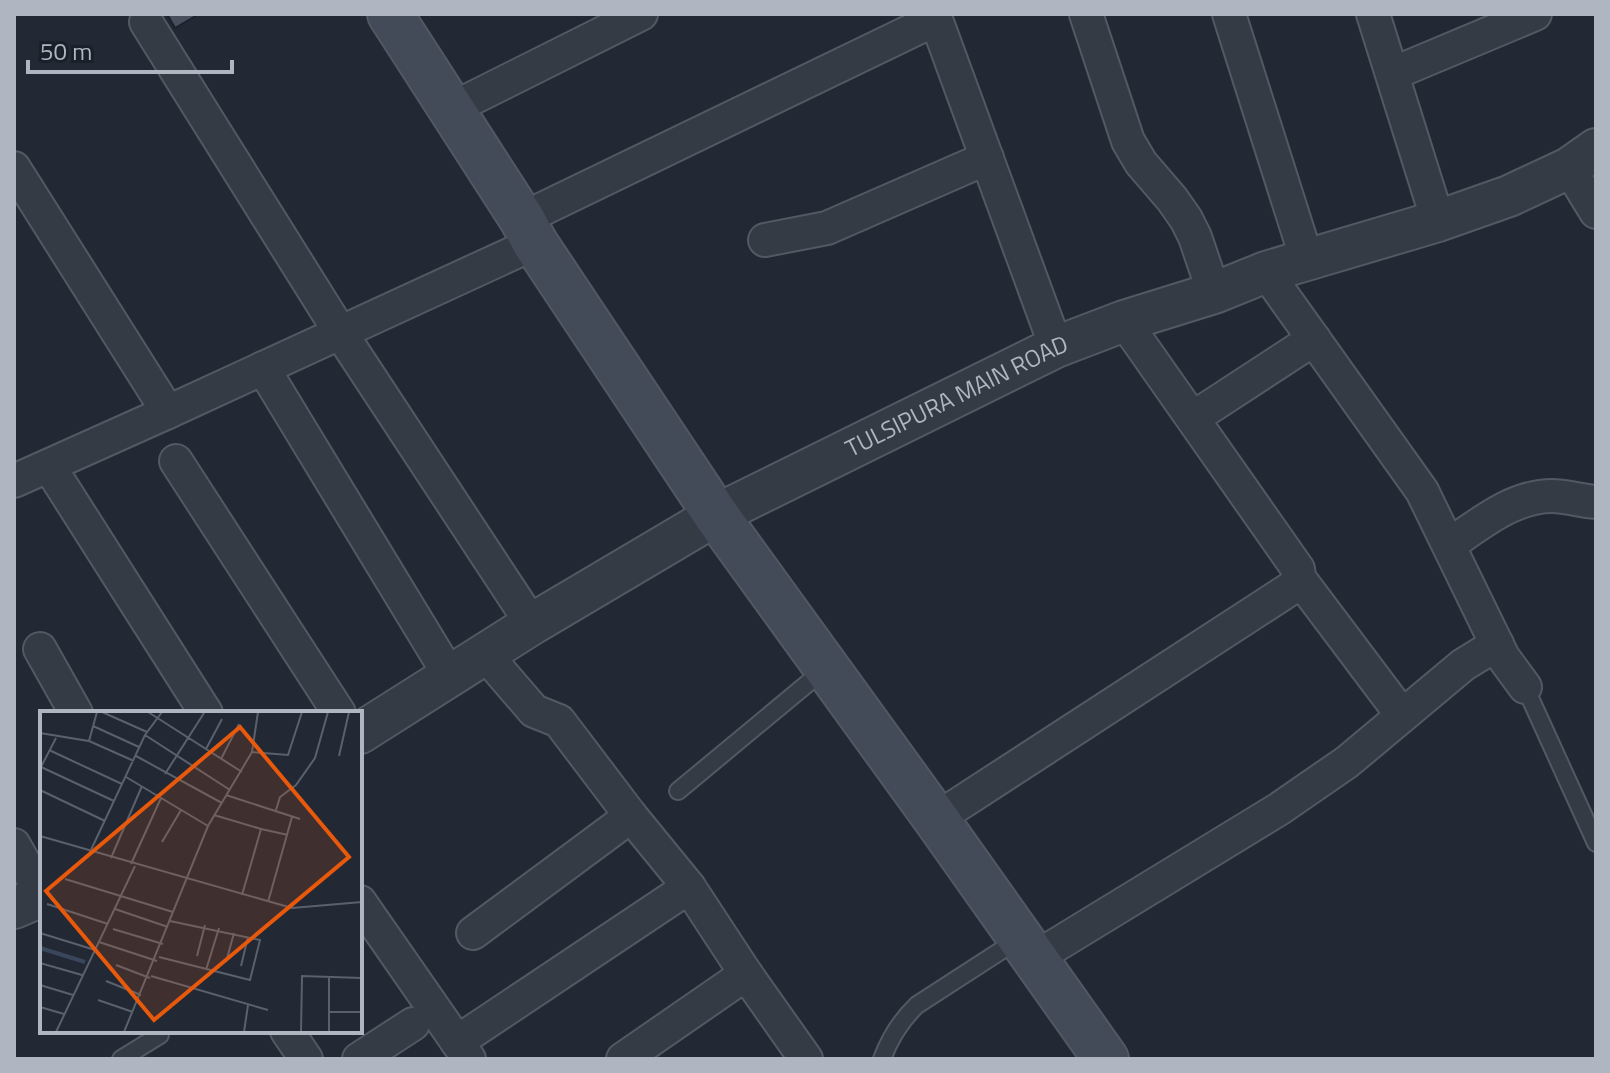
<svg xmlns="http://www.w3.org/2000/svg" width="1610" height="1073" viewBox="0 0 1610 1073" font-family="'Titillium Web',sans-serif">
<rect width="100%" height="100%" fill="#222934"/>
<path fill="#48505e" stroke="#1c222c" stroke-width="2" d="M 167,14 L 199,14 L 175,28 Z"/>
<g fill="none" stroke-linecap="round" stroke-linejoin="round">
<defs>
<g id="service">
<path d="M 1525,687 L 1596,843"/>
<path d="M 678,791 L 825,669"/>
<path d="M 121,1059 L 160,1035"/>
<path d="M 882,1059 C 890,1038 900,1021 917,1005 L 1019,939"/>
</g>
<g id="minor">
<path d="M 934,14 L 1056,347"/>
<path d="M 1086,14 L 1128,141 L 1141,163 L 1172,199 L 1186,219 L 1195,237 L 1214,293"/>
<path d="M 1229,14 L 1307,260"/>
<path d="M 1373,14 L 1438,221"/>
<path d="M 146,22 L 340,332 L 532,624"/>
<path d="M 1392,74 L 1535,14"/>
<path d="M 451,109 L 641,14"/>
<path d="M 14,168 L 168,412"/>
<path d="M 1569,168 L 1596,212"/>
<path d="M 522,219 L 936,19"/>
<path d="M 765,240 L 827,228 L 987,158"/>
<path d="M 1266,272 L 1422,491 L 1503,657 L 1525,687"/>
<path d="M 263,368 L 450,676"/>
<path d="M 1193,418 L 1314,339"/>
<path d="M 176,461 L 339,713"/>
<path d="M 49,466 L 206,713"/>
<path d="M 14,481 L 168,412 L 535,243"/>
<path d="M 1449,545 C 1480,524 1513,496 1552,496 C 1566,496 1581,501 1596,502"/>
<path d="M 1299,578 L 1402,715"/>
<path d="M 40,649 L 76,713"/>
<path d="M 485,654 L 534,711 L 559,721 L 631,816 L 689,887 L 746,974 L 806,1059"/>
<path d="M 936,819 L 1293,587 L 1299,578 L 1298,569 L 1124,321"/>
<path d="M 14,845 L 42,895"/>
<path d="M 360,902 L 469,1059"/>
<path d="M 473,933 L 631,816"/>
<path d="M 1035,958 L 1279,809 L 1347,762 L 1463,665 L 1497,644"/>
<path d="M 287,1031 L 306,1059"/>
<path d="M 457,1042 L 689,887"/>
<path d="M 359,1059 L 413,1024"/>
<path d="M 623,1059 L 746,974"/>
</g>
<g id="tertiary">
<path id="s1" d="M 360,733 L 532,624 L 716,515 L 1056,347 L 1124,321 L 1214,293 L 1266,272 L 1438,221 L 1509,196 L 1569,168 L 1596,149"/>
<path d="M 14,908 L 42,896"/>
</g>
<path id="secondary" d="M 390,14 L 522,219 L 535,243 L 716,515 L 936,819 L 1106,1059"/>
</defs>
<use href="#service" stroke="#525963" stroke-width="20"/>
<use href="#minor" stroke="#525963" stroke-width="36"/>
<use href="#tertiary" stroke="#525963" stroke-width="44"/>
<use href="#secondary" stroke="#525963" stroke-width="48"/>
<use href="#service" stroke="#353b45" stroke-width="16"/>
<use href="#minor" stroke="#353b45" stroke-width="32"/>
<use href="#tertiary" stroke="#353b45" stroke-width="40"/>
<use href="#secondary" stroke="#434a58" stroke-width="44"/>
</g>
<g text-anchor="middle" stroke-width="6" stroke-linejoin="round" paint-order="stroke">
<g font-size="24" fill="#afb6c2" stroke="#1a2029">
<text dy="8" stroke="none"><textPath href="#s1" startOffset="686">TULSIPURA MAIN ROAD</textPath></text>
</g>
</g>
<g transform="translate(40 711)">
<rect width="322" height="322" fill="#222934"/>
<path fill="none" stroke="#39465c" stroke-width="4" d="M 0,237 L 45,251"/>
<path fill="none" stroke="#5a616d" stroke-width="2" d="M 62,1 L 107,21M 108,1 L 202,61M 53,15 L 99,36M 0,22 L 49,30 L 57,1M 105,24 L 190,79M 49,30 L 94,50M 166,38 L 182,8M 9,39 L 82,73M 212,41 L 248,44 L 262,1M 96,45 L 182,92M 299,45 L 309,1M 181,48 L 199,13M 1,56 L 74,90M 1,56 L 16,27M 125,63 L 164,2M 86,66 L 168,115M 0,79 L 65,110M 186,84 L 260,108M 236,99 L 240,86 L 256,74 L 275,47 L 288,1M 174,104 L 221,118 L 202,184M 221,118 L 248,124M 0,125 L 252,197 L 322,191M 122,131 L 141,99M 50,141 L 105,24 L 122,1M 71,147 L 102,75M 91,153 L 121,87M 25,168 L 133,201M 228,191 L 252,106M 7,193 L 68,213M 75,198 L 128,216M 73,218 L 123,233M 0,222 L 55,239M 59,231 L 117,250M 157,245 L 165,214M 119,246 L 210,269 L 220,229 L 130,210M 186,251 L 194,222M 0,252 L 42,264M 76,254 L 110,267M 201,255 L 208,226M 166,259 L 179,217M 111,265 L 228,299M 66,270 L 101,284M 0,274 L 33,284M 58,289 L 93,301M 0,296 L 24,303M 289,301 L 322,301M 16,321 L 95,155M 84,321 L 168,115 L 212,41 L 218,1M 204,321 L 208,294M 261,321 L 262,265 L 322,267M 289,321 L 289,267"/>
<path fill="#e8590c" fill-opacity="0.15" stroke="#e8590c" stroke-width="4" d="M 200,16 L 309,146 L 114,309 L 6,180 Z"/>
<rect width="322" height="322" fill="none" stroke="#afb6c2" stroke-width="4"/>
</g>
<rect width="1610" height="1073" fill="none" stroke="#afb6c2" stroke-width="32"/>
<path d="M28 60v12h204v-12" fill="none" stroke="#afb6c2" stroke-width="4"/>
<text x="40" y="60" font-size="24" fill="#afb6c2" stroke="#1a2029" stroke-width="6" paint-order="stroke">50 m</text>
</svg>
